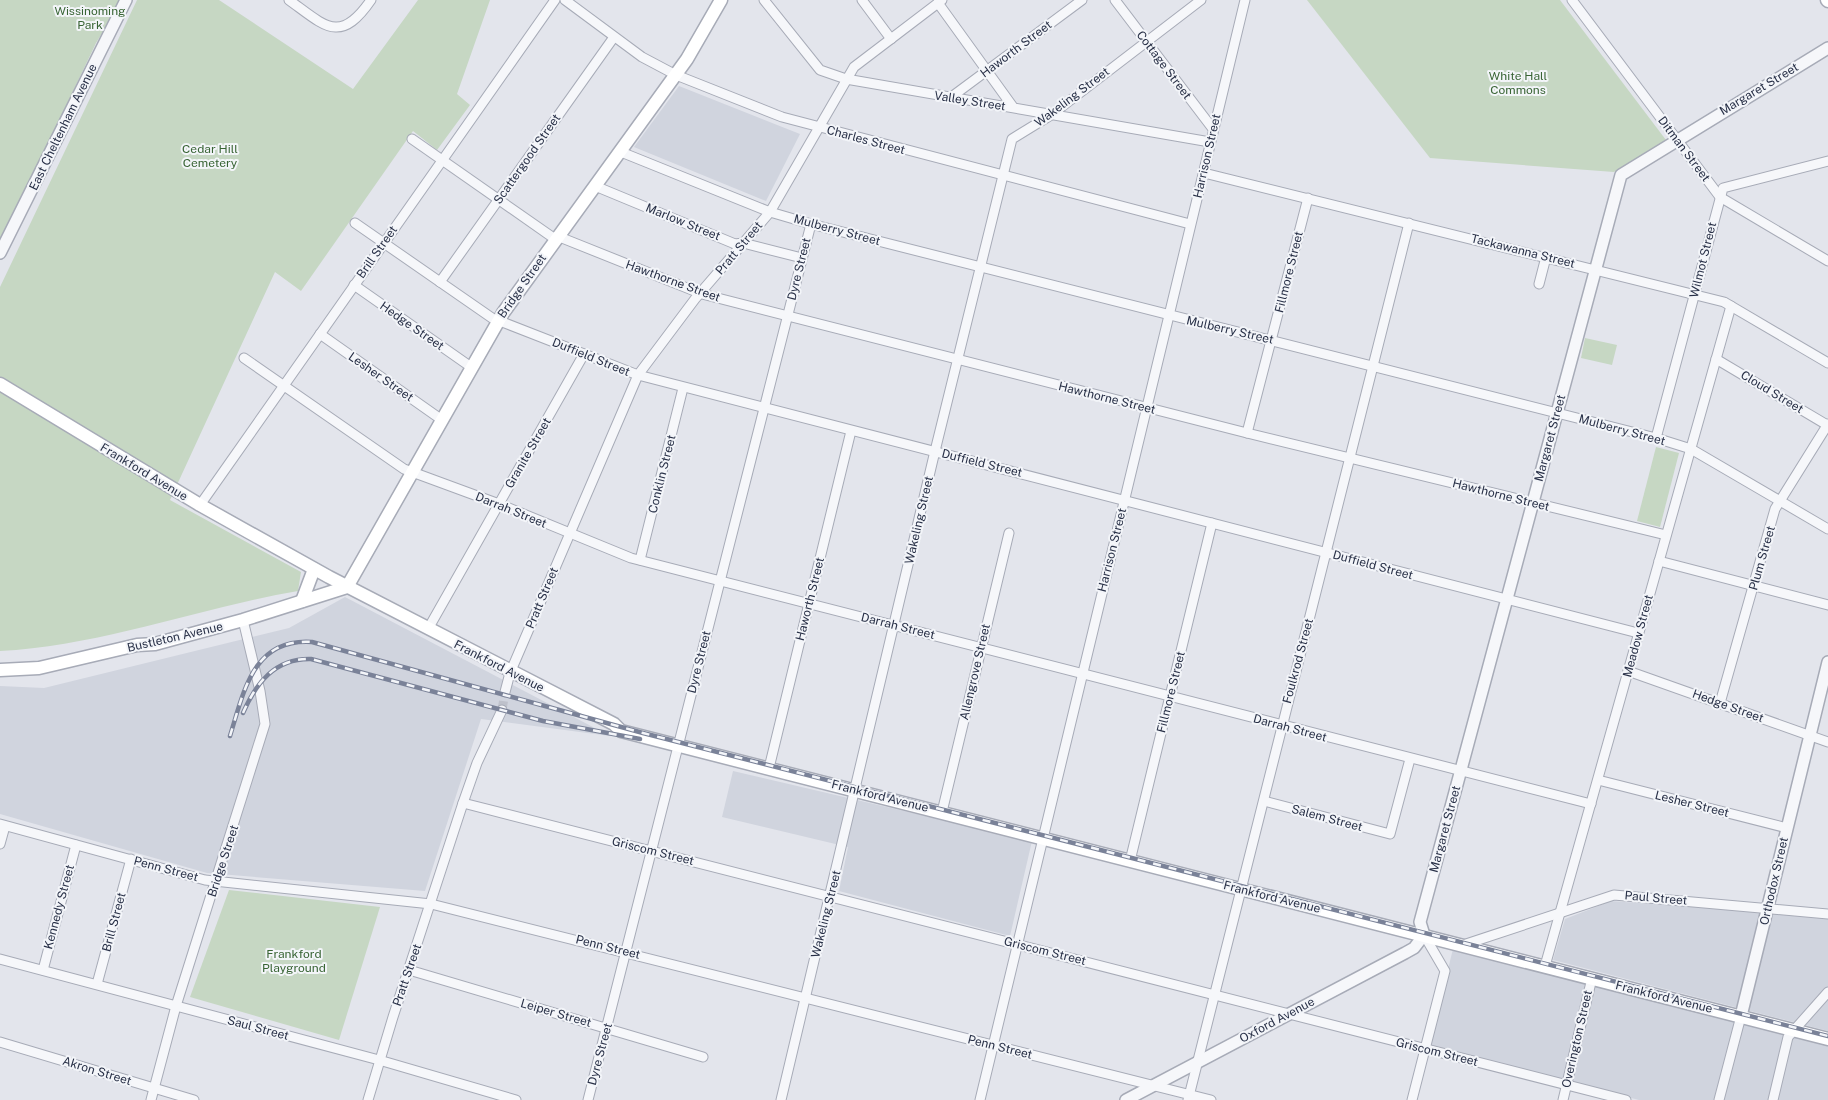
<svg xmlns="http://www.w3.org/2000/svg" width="1828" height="1100" viewBox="0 0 1828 1100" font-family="'Public Sans',sans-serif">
<rect width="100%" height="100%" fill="#e3e5ec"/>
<g fill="#d0d4de">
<path d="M 679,86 L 800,134 L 766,201 L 634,147 Z"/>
<path d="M 345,597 L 610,736 L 481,719 L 425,891 L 207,873 L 0,814 L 0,686 L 44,688 L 289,628 Z"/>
<path d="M 733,771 L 1032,841 L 1010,936 L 839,891 L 848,847 L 722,817 Z"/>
<path d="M 1611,901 L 1828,917 L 1828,1031 L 1553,960 L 1565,919 Z"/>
<path d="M 1453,949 L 1828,1046 L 1828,1100 L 1639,1100 L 1429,1046 Z"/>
</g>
<g fill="#c6d7c3">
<path d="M 0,0 L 122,0 L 96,43 L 0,245 Z"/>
<path d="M 137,0 L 219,0 L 353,89 L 418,0 L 490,0 L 457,94 L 470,105 L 437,150 L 413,131 L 301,291 L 275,272 L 170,500 L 301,572 L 298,591 C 198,608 101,646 0,651 L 0,287 Z"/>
<path d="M 1307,0 L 1560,0 L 1666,140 L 1614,172 L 1430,158 Z"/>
<path d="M 1585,338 L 1617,345 L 1612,365 L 1581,358 Z"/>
<path d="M 1656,447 L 1679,453 L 1660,527 L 1637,521 Z"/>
<path d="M 229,890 L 380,907 L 339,1040 L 190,997 Z"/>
</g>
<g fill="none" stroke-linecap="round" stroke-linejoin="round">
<path stroke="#bec1cb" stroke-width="9" stroke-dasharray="9 4.5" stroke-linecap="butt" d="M 502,710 L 505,692"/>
<defs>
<g id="minor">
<path d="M 289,0 C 325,26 340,45 371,0"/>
<path d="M 565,0 L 642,57 L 676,75 L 782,117 L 1190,224"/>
<path d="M 764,0 L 820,70 L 846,79 L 1210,142"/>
<path d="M 862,0 L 891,39"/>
<path d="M 1115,0 L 1213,129"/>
<path d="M 1572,0 L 1720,197 L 1828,261"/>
<path d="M 938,3 L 1013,107"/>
<path d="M 950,98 L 1082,0"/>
<path d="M 412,139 L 555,239"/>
<path d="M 621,152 L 770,212 L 811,224 L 1656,438 L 1691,449 L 1828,529"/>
<path d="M 1204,173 L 1724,302 L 1828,363"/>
<path d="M 595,186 L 735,244 L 743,243 L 802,258"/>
<path d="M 355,223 L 492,318 L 638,375 L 1638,633"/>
<path d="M 557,236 L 702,294 L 1247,433 L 1666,535"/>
<path d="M 440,282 L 614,37"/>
<path d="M 1539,284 L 1546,257"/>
<path d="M 354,285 L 471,367"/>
<path d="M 320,334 L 442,420"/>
<path d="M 244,358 L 404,469 L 499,504 L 631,558 L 1591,804"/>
<path d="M 1716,359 L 1827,425"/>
<path d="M 1247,433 L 1308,198"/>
<path d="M 1656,438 L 1723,188 L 1828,161"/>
<path d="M 200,505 L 555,0"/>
<path d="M 640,560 L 683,388"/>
<path d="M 1659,561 L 1828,605"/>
<path d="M 428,629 L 584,354"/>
<path d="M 1628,671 L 1828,742"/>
<path d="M 505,692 L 510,673 L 638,375 L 695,299 L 770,212 L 854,67 L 942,0"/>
<path d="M 1720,703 L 1775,509 L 1828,424"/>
<path d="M 769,768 L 851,431"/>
<path d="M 1598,780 L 1787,828"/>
<path d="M 1264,801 L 1390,834 L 1410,759"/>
<path d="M 463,803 L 1626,1100"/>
<path d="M 942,812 L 1009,533"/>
<path d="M 0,824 L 205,880 L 431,904 L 1211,1100"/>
<path d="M 0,844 L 5,826"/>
<path d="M 1130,861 L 1212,523"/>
<path d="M 1463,945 L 1614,895 L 1828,914"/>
<path d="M 0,959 L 379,1060 L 516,1100"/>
<path d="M 1545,966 L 1731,306"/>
<path d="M 43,970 L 76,845"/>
<path d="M 409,970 L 703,1057"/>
<path d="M 97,984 L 131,859"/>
<path d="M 0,1042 L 194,1100"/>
<path d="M 151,1100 L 176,1006 L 265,724 L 260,691 L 243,620"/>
<path d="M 368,1100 L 393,1017 L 463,803 L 477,763 L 502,710"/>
<path d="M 588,1100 L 811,224"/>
<path d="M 781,1100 L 935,451 L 1012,139 L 1051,115 L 1201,0"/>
<path d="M 980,1100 L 1245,0"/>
<path d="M 1188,1100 L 1409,223"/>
<path d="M 1412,1100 L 1445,971 L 1424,935"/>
<path d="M 1563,1100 L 1592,978"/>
<path d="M 1719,1100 L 1741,1016"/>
<path d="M 1773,1100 L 1788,1037 L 1828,992"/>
</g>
<g id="tertiary">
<path d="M 0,253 L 126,0"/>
<path d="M 1741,1016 L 1828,662"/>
<path d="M 1126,1100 L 1405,953 L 1414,948 L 1424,935 L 1420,922 L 1621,175 L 1828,48"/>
</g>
<g id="secondary">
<path d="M 1827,0 L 1828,1"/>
<path d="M 0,384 L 200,505 L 329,577 L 614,724 L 621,731 L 1828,1039"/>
<path d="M 347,587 L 503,313 L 687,59 L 721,0"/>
<path d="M 302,601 L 314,569"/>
<path d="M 0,670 L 39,668 L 137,645 L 155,644 L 243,620 L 347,587"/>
</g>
</defs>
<use href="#minor" stroke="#a7abb7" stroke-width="11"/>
<use href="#tertiary" stroke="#a7abb7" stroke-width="14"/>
<use href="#secondary" stroke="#a7abb7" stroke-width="15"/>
<use href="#minor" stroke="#f6f7fa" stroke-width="9"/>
<use href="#tertiary" stroke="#f6f7fa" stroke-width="11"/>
<use href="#secondary" stroke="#fff" stroke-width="12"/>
<defs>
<g id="rail">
<path d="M 243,713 C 256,683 275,658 311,659 L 543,721 L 640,739"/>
<path d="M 230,736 C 244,691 253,638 312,642 L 643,733 L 1828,1036"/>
</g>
</defs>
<use href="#rail" stroke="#7a8298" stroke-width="4.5"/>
<use href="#rail" stroke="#f3f5f9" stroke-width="2.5" stroke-dasharray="8" stroke-linecap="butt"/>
</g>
<g text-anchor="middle" stroke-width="4" stroke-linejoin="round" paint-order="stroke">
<g font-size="12" fill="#386434" stroke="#f3f5f9">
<text x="90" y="15">Wissinoming<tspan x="90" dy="14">Park</tspan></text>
<text x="1518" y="80">White Hall<tspan x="1518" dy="14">Commons</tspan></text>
<text x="210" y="153">Cedar Hill<tspan x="210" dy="14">Cemetery</tspan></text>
<text x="294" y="958">Frankford<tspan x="294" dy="14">Playground</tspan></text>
</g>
<g font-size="12" fill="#283047" stroke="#f3f5f9">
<text transform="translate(1016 49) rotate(-37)" y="4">Haworth Street</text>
<text transform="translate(1164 65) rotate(53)" y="4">Cottage Street</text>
<text transform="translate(1759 89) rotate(-31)" y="4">Margaret Street</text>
<text transform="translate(1072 97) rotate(-37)" y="4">Wakeling Street</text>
<text transform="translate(970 101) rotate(9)" y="4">Valley Street</text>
<text transform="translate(63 127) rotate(-64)" y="4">East Cheltenham Avenue</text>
<text transform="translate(866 140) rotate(15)" y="4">Charles Street</text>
<text transform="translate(1684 149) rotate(53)" y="4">Ditman Street</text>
<text transform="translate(1207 156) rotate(-77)" y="4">Harrison Street</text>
<text transform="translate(527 159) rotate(-55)" y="4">Scattergood Street</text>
<text transform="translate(683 222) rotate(22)" y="4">Marlow Street</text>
<text transform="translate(837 230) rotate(15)" y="4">Mulberry Street</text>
<text transform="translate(739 248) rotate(-50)" y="4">Pratt Street</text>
<text transform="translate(1523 251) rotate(14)" y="4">Tackawanna Street</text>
<text transform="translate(377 252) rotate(-55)" y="4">Brill Street</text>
<text transform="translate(1703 260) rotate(-76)" y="4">Wilmot Street</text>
<text transform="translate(799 269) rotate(-76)" y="4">Dyre Street</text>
<text transform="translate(1289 272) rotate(-76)" y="4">Fillmore Street</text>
<text transform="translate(673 281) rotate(20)" y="4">Hawthorne Street</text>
<text transform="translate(522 286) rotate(-55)" y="4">Bridge Street</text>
<text transform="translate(412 326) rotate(35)" y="4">Hedge Street</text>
<text transform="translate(1230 330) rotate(13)" y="4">Mulberry Street</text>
<text transform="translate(591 357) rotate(22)" y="4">Duffield Street</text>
<text transform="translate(381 377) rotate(35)" y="4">Lesher Street</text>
<text transform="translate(1772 392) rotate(31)" y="4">Cloud Street</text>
<text transform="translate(1107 398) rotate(14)" y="4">Hawthorne Street</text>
<text transform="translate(1622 430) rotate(15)" y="4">Mulberry Street</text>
<text transform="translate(1550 438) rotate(-75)" y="4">Margaret Street</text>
<text transform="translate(528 453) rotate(-60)" y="4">Granite Street</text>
<text transform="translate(982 463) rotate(14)" y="4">Duffield Street</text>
<text transform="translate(144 472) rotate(31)" y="4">Frankford Avenue</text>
<text transform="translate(662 474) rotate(-76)" y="4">Conklin Street</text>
<text transform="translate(1501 495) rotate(14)" y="4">Hawthorne Street</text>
<text transform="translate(511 510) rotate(22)" y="4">Darrah Street</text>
<text transform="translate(919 520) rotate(-77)" y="4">Wakeling Street</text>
<text transform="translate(1112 550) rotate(-76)" y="4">Harrison Street</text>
<text transform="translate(1762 558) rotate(-74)" y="4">Plum Street</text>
<text transform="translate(1373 565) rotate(15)" y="4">Duffield Street</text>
<text transform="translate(542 598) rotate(-67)" y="4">Pratt Street</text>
<text transform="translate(810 599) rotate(-76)" y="4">Haworth Street</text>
<text transform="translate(898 626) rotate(14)" y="4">Darrah Street</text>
<text transform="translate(1638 636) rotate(-75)" y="4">Meadow Street</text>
<text transform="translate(175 637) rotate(-13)" y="4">Bustleton Avenue</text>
<text transform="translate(1298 661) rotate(-75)" y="4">Foulkrod Street</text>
<text transform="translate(699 662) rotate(-76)" y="4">Dyre Street</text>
<text transform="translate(499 666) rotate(27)" y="4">Frankford Avenue</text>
<text transform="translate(975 672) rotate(-77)" y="4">Allengrove Street</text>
<text transform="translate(1171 692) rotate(-76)" y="4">Fillmore Street</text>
<text transform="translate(1728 706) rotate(20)" y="4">Hedge Street</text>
<text transform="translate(1290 728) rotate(15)" y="4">Darrah Street</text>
<text transform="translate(880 796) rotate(14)" y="4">Frankford Avenue</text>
<text transform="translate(1692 804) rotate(14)" y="4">Lesher Street</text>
<text transform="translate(1327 818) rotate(15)" y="4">Salem Street</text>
<text transform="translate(1445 829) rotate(-75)" y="4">Margaret Street</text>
<text transform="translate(653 851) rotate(14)" y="4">Griscom Street</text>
<text transform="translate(223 861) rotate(-72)" y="4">Bridge Street</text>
<text transform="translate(166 869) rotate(15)" y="4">Penn Street</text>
<text transform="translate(1774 881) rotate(-77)" y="4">Orthodox Street</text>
<text transform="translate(1272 897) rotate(14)" y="4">Frankford Avenue</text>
<text transform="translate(1656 898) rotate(5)" y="4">Paul Street</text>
<text transform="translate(59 907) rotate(-75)" y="4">Kennedy Street</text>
<text transform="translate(826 914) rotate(-76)" y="4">Wakeling Street</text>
<text transform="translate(114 922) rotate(-75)" y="4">Brill Street</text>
<text transform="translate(608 947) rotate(14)" y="4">Penn Street</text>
<text transform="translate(1045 951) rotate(14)" y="4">Griscom Street</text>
<text transform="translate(407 975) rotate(-71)" y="4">Pratt Street</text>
<text transform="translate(1664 997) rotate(14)" y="4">Frankford Avenue</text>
<text transform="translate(556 1013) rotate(16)" y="4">Leiper Street</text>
<text transform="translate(1277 1020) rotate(-28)" y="4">Oxford Avenue</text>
<text transform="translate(258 1028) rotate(15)" y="4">Saul Street</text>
<text transform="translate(1577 1039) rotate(-77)" y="4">Overington Street</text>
<text transform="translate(1000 1047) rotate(14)" y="4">Penn Street</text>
<text transform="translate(1437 1052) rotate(14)" y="4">Griscom Street</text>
<text transform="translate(600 1054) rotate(-75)" y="4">Dyre Street</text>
<text transform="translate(97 1071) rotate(17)" y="4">Akron Street</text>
</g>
</g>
</svg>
